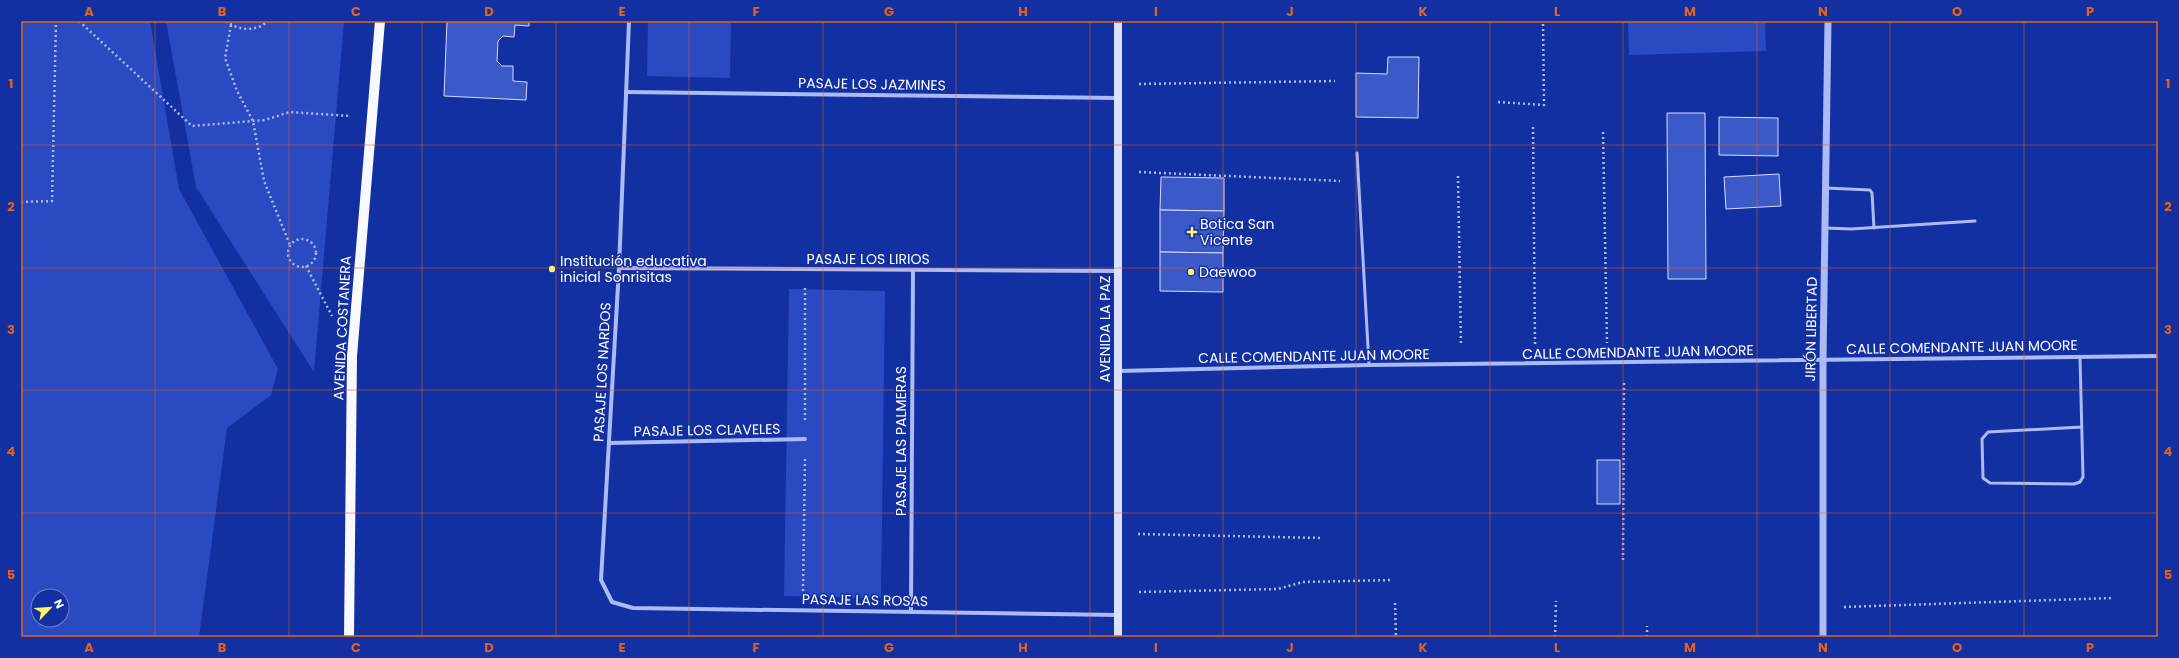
<svg xmlns="http://www.w3.org/2000/svg" width="2179" height="658" viewBox="0 0 2179 658" font-family="Poppins,sans-serif">
<rect width="100%" height="100%" fill="#1230a1"/>
<g fill="#294ac0" fill-rule="evenodd">
<path d="M 21,21 L 150,21 L 179,189 L 278,369 L 271,395 L 227,428 L 199,637 L 21,637 ZM 38,596 L 62,596 L 62,620 L 38,620 Z"/>
<path d="M 166,21 L 344,21 L 314,372 L 196,187 Z"/>
<path d="M 648,21 L 731,21 L 730,78 L 647,76 Z"/>
<path d="M 1628,21 L 1765,21 L 1766,51 L 1629,55 Z"/>
<path d="M 789,289 L 885,291 L 881,598 L 784,596 Z"/>
</g>
<g fill="#3b5ac8" stroke="#d4ddfe">
<path d="M 447,21 L 529,21 L 529,26 L 515,25 L 514,37 L 503,36 L 498,41 L 497,61 L 502,66 L 513,66 L 513,81 L 527,82 L 526,100 L 444,96 Z"/>
<path d="M 1388,57 L 1419,57 L 1418,118 L 1356,117 L 1356,73 L 1387,74 Z"/>
<path d="M 1667,113 L 1705,113 L 1706,279 L 1668,279 Z"/>
<path d="M 1719,117 L 1778,118 L 1778,156 L 1719,155 Z"/>
<path d="M 1779,174 L 1781,206 L 1726,209 L 1724,177 Z"/>
<path d="M 1161,177 L 1224,178 L 1224,211 L 1160,210 Z"/>
<path d="M 1160,210 L 1224,211 L 1223,253 L 1160,252 Z"/>
<path d="M 1160,252 L 1223,253 L 1223,292 L 1160,291 Z"/>
<rect x="1597" y="460" width="23" height="44"/>
</g>
<g fill="none" stroke-linecap="round" stroke-linejoin="round">
<g stroke="#abbbf5" stroke-width="2.5" stroke-dasharray="2 3" stroke-linecap="butt">
<path d="M 79,21 L 192,126 L 265,120 L 290,112 L 350,116"/>
<path d="M 226,21 C 238,31 257,32 268,21"/>
<path d="M 231,25 L 225,58 L 237,91 L 253,121 L 264,181 L 290,245"/>
<path d="M 1139,84 L 1335,81"/>
<path d="M 1498,102 L 1544,105 L 1543,21"/>
<path d="M 1533,127 L 1535,344"/>
<path d="M 1603,132 L 1607,343"/>
<path d="M 1139,172 L 1340,181"/>
<path d="M 1458,176 L 1461,346"/>
<path d="M 21,202 L 52,201 L 56,21"/>
<circle cx="302" cy="253" r="14"/>
<path d="M 306,266 L 332,316"/>
<path d="M 805,288 L 805,421"/>
<path d="M 1138,534 L 1321,538"/>
<path d="M 1623,560 L 1624,382"/>
<path d="M 803,591 L 805,458"/>
<path d="M 1139,592 L 1278,589 L 1303,582 L 1393,580"/>
<path d="M 1395,603 L 1396,637"/>
<path d="M 1844,607 L 2113,598"/>
<path d="M 1555,637 L 1556,601"/>
<path d="M 1647,637 L 1647,626"/>
</g>
<g stroke="#abbbf5" stroke-width="3">
<path d="M 1357,153 L 1369,365"/>
<path d="M 1826,188 L 1870,190 L 1872,193 L 1874,228"/>
<path d="M 1825,228 L 1851,229 L 1975,221"/>
<path d="M 2080,357 L 2083,477 L 2080,482 L 2074,484 L 1990,483 L 1983,478 L 1982,439 L 1988,432 L 2082,427"/>
</g>
<g stroke="#abbbf5" stroke-width="4">
<path d="M 629,21 L 619,268 L 601,580 L 612,602 L 633,608 L 1118,615"/>
<path d="M 626,92 L 1118,98"/>
<path d="M 619,268 L 1118,271"/>
<path d="M 1118,371 L 1369,365 L 2158,356"/>
<path d="M 609,443 L 805,439"/>
<path d="M 911,612 L 913,270"/>
</g>
<path stroke="#abbbf5" stroke-width="7" d="M 1823,637 L 1823,360 L 1828,21"/>
<path stroke="#dbe2fd" stroke-width="8" d="M 1118,637 L 1118,21"/>
<path stroke="#f8f9ff" stroke-width="10" d="M 349,637 L 352,356 L 380,21"/>
</g>
<path fill="none" stroke="#e96118" stroke-width="1" stroke-opacity="0.55" d="M 155,21 L 155,637M 289,21 L 289,637M 422,21 L 422,637M 556,21 L 556,637M 689,21 L 689,637M 823,21 L 823,637M 956,21 L 956,637M 1090,21 L 1090,637M 1223,21 L 1223,637M 1356,21 L 1356,637M 1490,21 L 1490,637M 1623,21 L 1623,637M 1757,21 L 1757,637M 1890,21 L 1890,637M 2024,21 L 2024,637M 21,145 L 2158,145M 21,268 L 2158,268M 21,390 L 2158,390M 21,513 L 2158,513"/>
<g fill="#fff66e" stroke="#1230a1" stroke-width="1.5">
<path d="M1190 226h4v4h4v4h-4v4h-4v-4h-4v-4h4z"/>
<circle cx="552" cy="269" r="4"/>
<circle cx="1191" cy="272" r="4"/>
</g>
<g text-anchor="middle" stroke-width="3" stroke-linejoin="round" paint-order="stroke">
<g font-size="14" fill="#fff" stroke="#1230a1">
<text transform="translate(872 84) rotate(1)" y="5">PASAJE LOS JAZMINES</text>
<text x="868" y="264">PASAJE LOS LIRIOS</text>
<text transform="translate(342 328) rotate(-87)" y="5">AVENIDA COSTANERA</text>
<text transform="translate(1105 329) rotate(-90)" y="5">AVENIDA LA PAZ</text>
<text transform="translate(1811 329) rotate(-89)" y="5">JIRÓN LIBERTAD</text>
<text transform="translate(1962 347) rotate(-1)" y="5">CALLE COMENDANTE JUAN MOORE</text>
<text transform="translate(1638 352) rotate(-1)" y="5">CALLE COMENDANTE JUAN MOORE</text>
<text transform="translate(1314 356) rotate(-1)" y="5">CALLE COMENDANTE JUAN MOORE</text>
<text transform="translate(602 372) rotate(-87)" y="5">PASAJE LOS NARDOS</text>
<text transform="translate(707 430) rotate(-1)" y="5">PASAJE LOS CLAVELES</text>
<text transform="translate(901 441) rotate(-90)" y="5">PASAJE LAS PALMERAS</text>
<text transform="translate(865 600) rotate(1)" y="5">PASAJE LAS ROSAS</text>
</g>
<g font-size="14" fill="#fff" stroke="#1230a1" text-anchor="start">
<text x="1200" y="229">Botica San<tspan x="1200" dy="16">Vicente</tspan></text>
<text x="560" y="266">Institución educativa<tspan x="560" dy="16">inicial Sonrisitas</tspan></text>
<text x="1199" y="277">Daewoo</text>
</g>
</g>
<rect width="2179" height="658" fill="none" stroke="#1230a1" stroke-width="44"/>
<g transform="translate(50 608) rotate(65)"><circle r="19" fill="#1230a1" stroke="#7183c7"/>
<path d="M0-3L7 15L0 10L-7 15Z" fill="#fff66e"/>
<text y="-6" font-size="11" font-weight="bold" text-anchor="middle" fill="#ffffff">N</text>
</g>
<rect x="22" y="22" width="2135" height="614" fill="none" stroke="#e96118" stroke-width="1.5"/>
<g font-size="13" text-anchor="middle" font-weight="bold" fill="#e96118">
<text x="89" y="16">A</text>
<text x="222" y="16">B</text>
<text x="356" y="16">C</text>
<text x="489" y="16">D</text>
<text x="622" y="16">E</text>
<text x="756" y="16">F</text>
<text x="889" y="16">G</text>
<text x="1023" y="16">H</text>
<text x="1156" y="16">I</text>
<text x="1290" y="16">J</text>
<text x="1423" y="16">K</text>
<text x="1557" y="16">L</text>
<text x="1690" y="16">M</text>
<text x="1823" y="16">N</text>
<text x="1957" y="16">O</text>
<text x="2090" y="16">P</text>
<text x="11" y="88">1</text>
<text x="2168" y="88">1</text>
<text x="11" y="211">2</text>
<text x="2168" y="211">2</text>
<text x="11" y="334">3</text>
<text x="2168" y="334">3</text>
<text x="11" y="456">4</text>
<text x="2168" y="456">4</text>
<text x="11" y="579">5</text>
<text x="2168" y="579">5</text>
<text x="89" y="652">A</text>
<text x="222" y="652">B</text>
<text x="356" y="652">C</text>
<text x="489" y="652">D</text>
<text x="622" y="652">E</text>
<text x="756" y="652">F</text>
<text x="889" y="652">G</text>
<text x="1023" y="652">H</text>
<text x="1156" y="652">I</text>
<text x="1290" y="652">J</text>
<text x="1423" y="652">K</text>
<text x="1557" y="652">L</text>
<text x="1690" y="652">M</text>
<text x="1823" y="652">N</text>
<text x="1957" y="652">O</text>
<text x="2090" y="652">P</text>
</g>
</svg>
